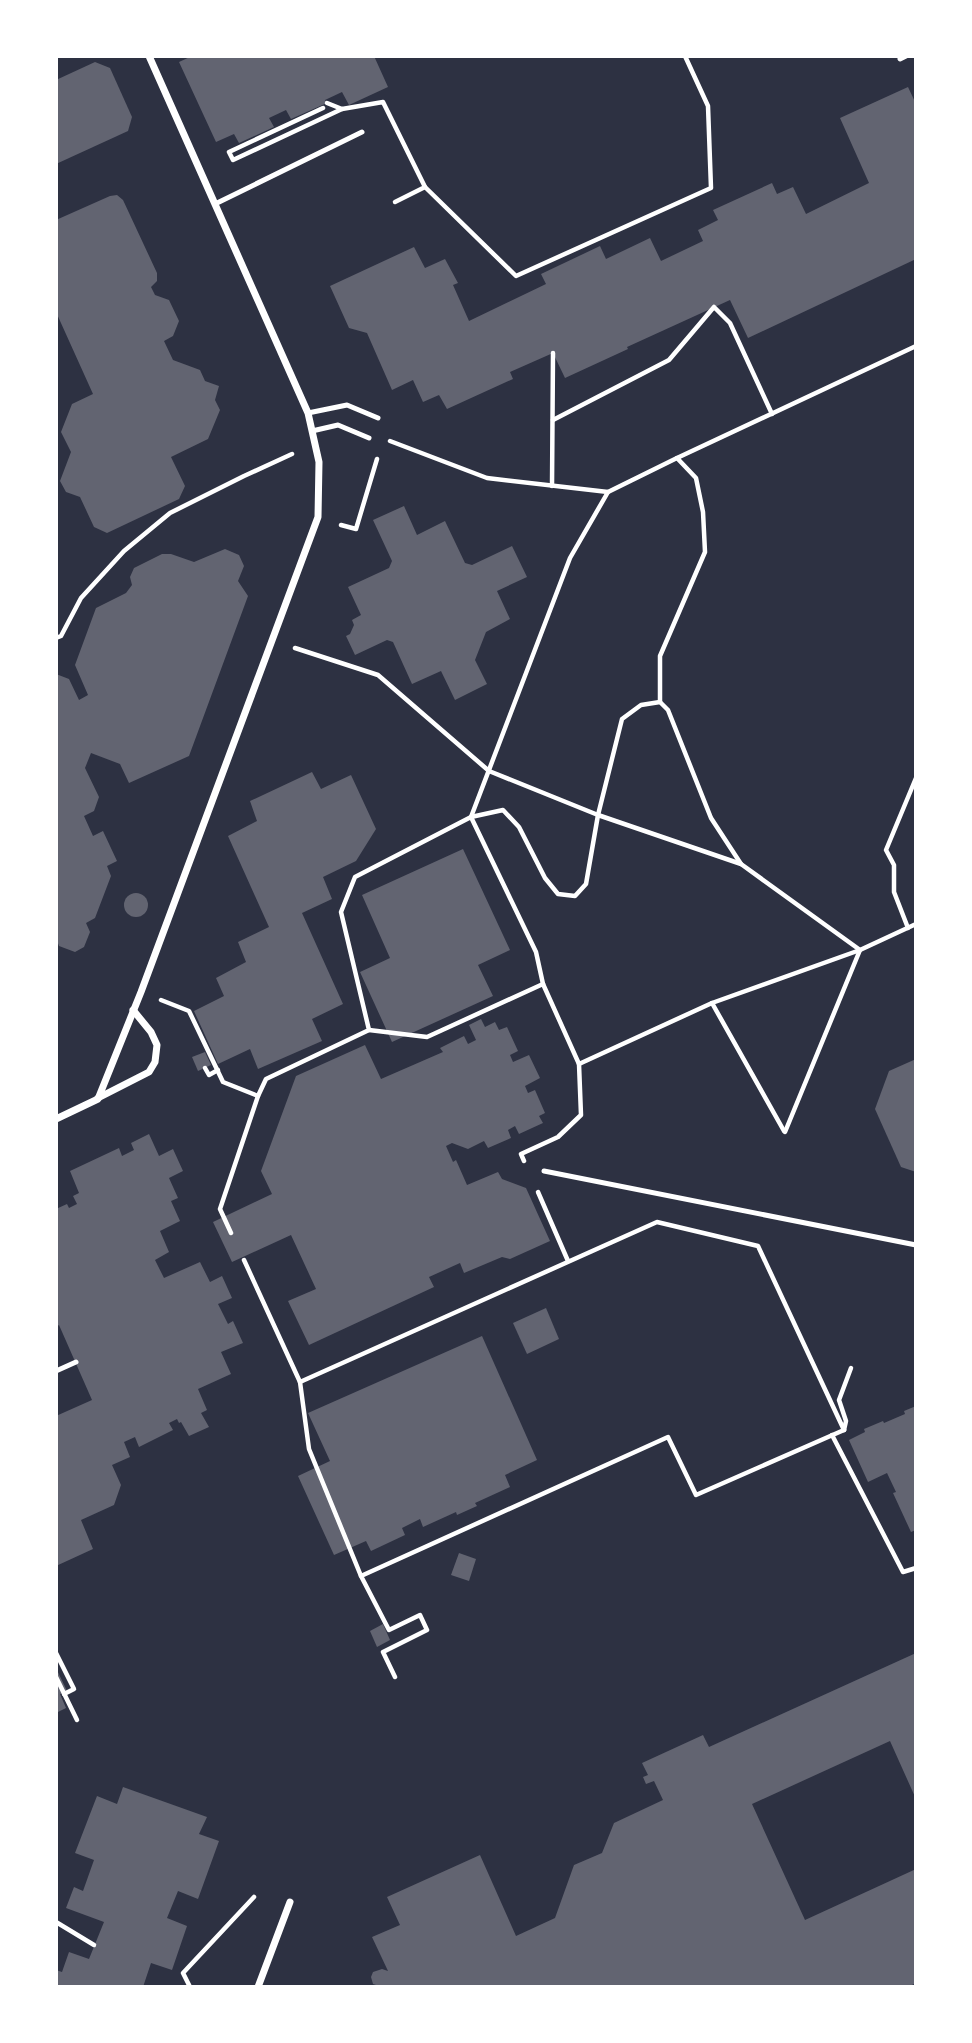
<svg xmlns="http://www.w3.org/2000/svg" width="972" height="2043" viewBox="0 0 972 2043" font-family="'Open Sans',sans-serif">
<rect width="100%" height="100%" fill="#2d3142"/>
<g fill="#626471">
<path d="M 192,56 L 374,56 L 388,87 L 349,105 L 342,92 L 325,100 L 327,103 L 291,119 L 286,110 L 269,118 L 274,127 L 239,143 L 234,134 L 216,142 L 179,62 Z"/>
<path d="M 95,62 L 110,68 L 132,117 L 128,131 L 56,164 L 56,80 Z"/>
<path d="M 908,87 L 916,104 L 916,259 L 748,338 L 730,300 L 627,347 L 628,349 L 565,378 L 553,353 L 510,372 L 513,379 L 447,409 L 439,395 L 423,402 L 413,380 L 392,390 L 367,333 L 349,328 L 330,286 L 414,247 L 425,268 L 445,259 L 458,283 L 453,285 L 469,321 L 546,284 L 541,274 L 600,246 L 606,259 L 650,238 L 661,261 L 703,241 L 698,230 L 718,220 L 713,210 L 772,183 L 777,194 L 793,187 L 806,214 L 869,183 L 840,118 Z"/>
<path d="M 117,195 L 123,200 L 157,273 L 157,281 L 151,287 L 155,295 L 169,300 L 179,321 L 173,336 L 164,341 L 173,360 L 200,370 L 205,381 L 219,386 L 215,400 L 220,410 L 208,439 L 171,457 L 185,486 L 179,499 L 107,533 L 94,527 L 80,497 L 66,492 L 60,481 L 71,452 L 61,432 L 72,404 L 93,394 L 56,312 L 56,220 L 110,196 Z"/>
<path d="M 404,506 L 417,535 L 445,521 L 465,563 L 472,565 L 512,546 L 527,577 L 497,591 L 510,619 L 486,632 L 475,660 L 487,684 L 455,700 L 441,671 L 412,684 L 393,642 L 387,640 L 355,655 L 346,636 L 350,634 L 354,625 L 352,620 L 361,615 L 348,587 L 389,568 L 392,561 L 373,520 Z"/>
<path d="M 225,549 L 239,555 L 244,566 L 238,581 L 248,596 L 189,756 L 129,783 L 120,764 L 91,753 L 85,768 L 99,797 L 94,811 L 84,816 L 93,836 L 103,831 L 117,861 L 107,866 L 111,876 L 95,918 L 86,923 L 90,932 L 84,947 L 75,952 L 59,946 L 56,938 L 56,674 L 69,679 L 79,700 L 88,695 L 75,665 L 96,608 L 126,593 L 132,585 L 130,577 L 134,568 L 162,554 L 171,554 L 194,562 Z"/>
<path d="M 312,772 L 321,789 L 351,775 L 376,829 L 356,861 L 323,877 L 332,899 L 302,913 L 343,1004 L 312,1019 L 322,1041 L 258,1069 L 250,1049 L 218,1064 L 194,1011 L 224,996 L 216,978 L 246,962 L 238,942 L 269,927 L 228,836 L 257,821 L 250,801 Z"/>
<path d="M 463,849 L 510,950 L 478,965 L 493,996 L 392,1042 L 360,972 L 390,958 L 362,895 Z"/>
<circle cx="136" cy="905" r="12"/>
<path d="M 481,1019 L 485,1027 L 495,1022 L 499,1030 L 507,1027 L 518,1051 L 510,1055 L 513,1062 L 529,1055 L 540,1078 L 525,1086 L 528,1093 L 535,1090 L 545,1113 L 539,1116 L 543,1123 L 519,1134 L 515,1126 L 508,1130 L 511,1138 L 488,1148 L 484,1141 L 468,1149 L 452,1143 L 446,1146 L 453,1162 L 456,1160 L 467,1185 L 498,1172 L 502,1179 L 526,1188 L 550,1241 L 510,1259 L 502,1257 L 464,1273 L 460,1263 L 429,1277 L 434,1287 L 309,1345 L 288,1301 L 316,1289 L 291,1235 L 232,1262 L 213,1222 L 272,1194 L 261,1171 L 296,1076 L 365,1045 L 381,1079 L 443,1052 L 440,1048 L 464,1036 L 468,1044 L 476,1040 L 469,1025 Z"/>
<path d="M 205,1052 L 211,1065 L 198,1071 L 192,1057 Z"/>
<path d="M 916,1059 L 916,1172 L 901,1167 L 875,1109 L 889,1071 Z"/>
<path d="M 149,1134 L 159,1156 L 173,1149 L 183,1171 L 169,1178 L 178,1198 L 171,1201 L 180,1221 L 160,1231 L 169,1252 L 155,1260 L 164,1278 L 200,1262 L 210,1282 L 222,1276 L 232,1298 L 218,1304 L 228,1324 L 233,1321 L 243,1343 L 221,1352 L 231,1374 L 198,1389 L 207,1410 L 201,1413 L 209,1427 L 189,1436 L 181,1422 L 179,1423 L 177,1419 L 169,1423 L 173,1430 L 139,1447 L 135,1437 L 124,1442 L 130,1457 L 112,1465 L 121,1485 L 114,1505 L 81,1520 L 93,1549 L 56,1566 L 56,1416 L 92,1400 L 59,1325 L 56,1327 L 56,1209 L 67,1204 L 69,1208 L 77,1204 L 73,1196 L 79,1193 L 70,1171 L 119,1148 L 122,1156 L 134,1150 L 131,1143 Z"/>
<path d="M 546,1308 L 559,1339 L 527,1354 L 513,1323 Z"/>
<path d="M 482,1336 L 537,1460 L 505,1475 L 510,1487 L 475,1503 L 477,1506 L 457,1515 L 456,1512 L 423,1527 L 420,1519 L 402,1528 L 405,1535 L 371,1551 L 366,1541 L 334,1555 L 298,1476 L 330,1461 L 308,1413 Z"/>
<path d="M 916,1406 L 916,1530 L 911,1532 L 893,1493 L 896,1492 L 887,1473 L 868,1482 L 849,1440 L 865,1432 L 864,1429 L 883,1421 L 884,1423 L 905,1414 L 904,1411 Z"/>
<path d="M 459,1553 L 476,1559 L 469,1581 L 451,1575 Z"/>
<path d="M 383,1624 L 390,1640 L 377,1647 L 370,1631 Z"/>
<path d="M 916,1653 L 916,1799 L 890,1741 L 752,1804 L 805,1920 L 916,1869 L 916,1983 L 908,1987 L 382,1987 L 373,1984 L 371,1977 L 373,1972 L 382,1969 L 388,1971 L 372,1937 L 400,1925 L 387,1897 L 480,1855 L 516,1936 L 555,1918 L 574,1865 L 602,1853 L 614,1823 L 663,1800 L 654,1781 L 646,1784 L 643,1777 L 648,1775 L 642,1763 L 703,1735 L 709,1747 Z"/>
<path d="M 56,1668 L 67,1691 L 60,1694 L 66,1708 L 56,1713 Z"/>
<path d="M 123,1787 L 207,1817 L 199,1834 L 219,1841 L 198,1899 L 178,1891 L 167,1918 L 187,1926 L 172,1970 L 151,1963 L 143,1987 L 56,1987 L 56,1970 L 62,1972 L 69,1952 L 89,1959 L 104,1922 L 66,1908 L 74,1887 L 83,1891 L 94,1860 L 75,1853 L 97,1796 L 117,1804 Z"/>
</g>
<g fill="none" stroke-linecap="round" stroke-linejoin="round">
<g stroke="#fff" stroke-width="4.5">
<path d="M 327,103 L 342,109 L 383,102 L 425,187 L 395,202"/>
<path d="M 323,108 L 229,152 L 233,160 L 342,109"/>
<path d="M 425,187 L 516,276 L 711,188 L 708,106 L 685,56"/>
<path d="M 553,420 L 669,360 L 714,307 L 730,323 L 772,414"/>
<path d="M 390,441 L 487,478 L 608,492 L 677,458"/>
<path d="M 552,486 L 553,353"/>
<path d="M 341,525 L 356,529 L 377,459"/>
<path d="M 56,638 L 61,636 L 81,598 L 124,551 L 170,513 L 244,476 L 292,454"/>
<path d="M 295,648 L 378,675 L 489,771 L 598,815 L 741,864 L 860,950 L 785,1132"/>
<path d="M 660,702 L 660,656 L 705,552 L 703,512 L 696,478 L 677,458 L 916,346"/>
<path d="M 908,928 L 894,892 L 894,865 L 886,850 L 916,778"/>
<path d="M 161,1000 L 189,1011 L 223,1082 L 258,1096"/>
<path d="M 712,1003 L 784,1131"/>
<path d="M 369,1030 L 427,1037 L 543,984"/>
<path d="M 579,1064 L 712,1003 L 860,950 L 916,924"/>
<path d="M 205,1068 L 209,1075 L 218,1070"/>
<path d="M 524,1161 L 521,1154 L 558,1137 L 581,1115 L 579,1064 L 543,984 L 536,952 L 471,817 L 570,558 L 608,492"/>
<path d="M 538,1192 L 568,1261"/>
<path d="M 231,1233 L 220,1209 L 258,1096 L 266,1079 L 369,1030 L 341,912 L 355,877 L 471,817 L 503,810 L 519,827 L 545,878 L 558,894 L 575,896 L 586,884 L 598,815 L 622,719 L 641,705 L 660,702 L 668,710 L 711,818 L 741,864"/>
<path d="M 244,1260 L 300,1382 L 309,1449 L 361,1576"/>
<path d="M 300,1382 L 657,1222 L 758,1246 L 844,1430"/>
<path d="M 844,1430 L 846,1421 L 839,1400 L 851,1368"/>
<path d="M 832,1435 L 903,1572 L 916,1568"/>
<path d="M 56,1653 L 74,1689 L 64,1694"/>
<path d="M 56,1677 L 77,1720"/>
<path d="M 395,1677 L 383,1652 L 427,1630 L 420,1615 L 389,1630 L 361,1576 L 668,1437 L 696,1495 L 844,1430"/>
<path d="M 56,1922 L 94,1945"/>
<path d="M 190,1987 L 183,1973 L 254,1897"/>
</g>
<g stroke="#fff" stroke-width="5">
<path d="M 900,59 L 906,56"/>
<path d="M 215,204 L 362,132"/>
<path d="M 308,413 L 347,405 L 378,418"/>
<path d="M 312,431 L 338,425 L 369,438"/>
<path d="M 544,1171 L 916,1245"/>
<path d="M 56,1371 L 76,1362"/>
</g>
<g stroke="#fff" stroke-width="7">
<path d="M 98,1098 L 149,1072 L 155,1062 L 157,1045 L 151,1032 L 133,1010"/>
<path d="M 56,1119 L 98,1099 L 141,992 L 318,517 L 319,462 L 308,413 L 149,56"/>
<path d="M 258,1987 L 290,1902"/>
</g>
</g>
<rect width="972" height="2043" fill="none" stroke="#ffffff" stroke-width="116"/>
</svg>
